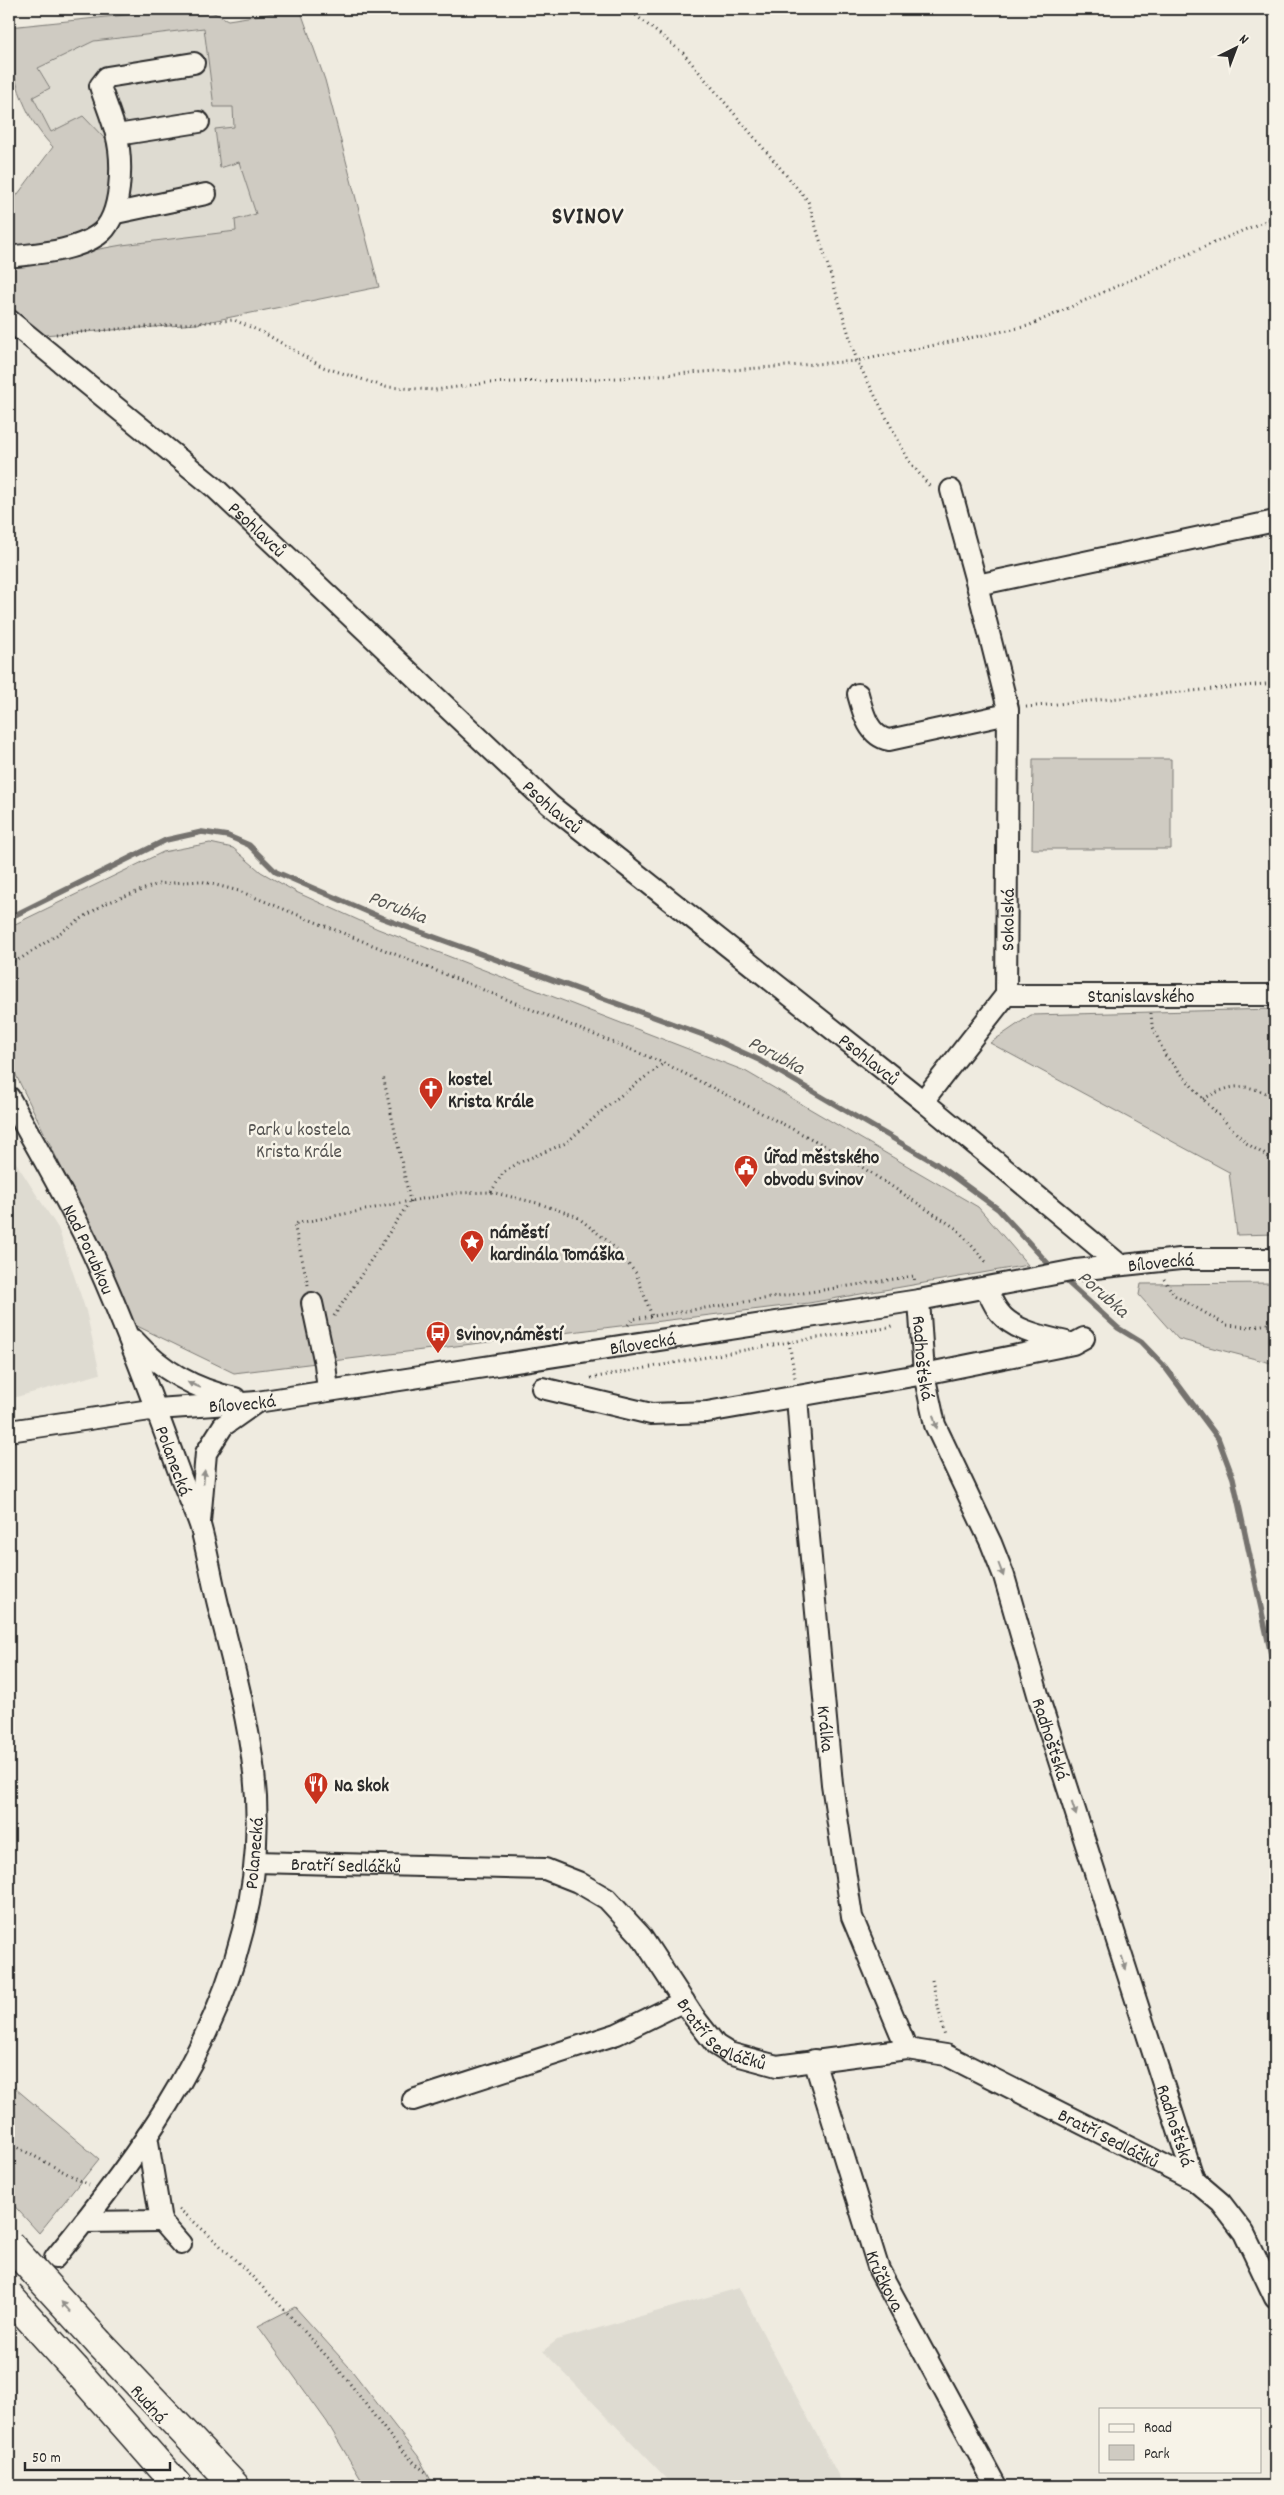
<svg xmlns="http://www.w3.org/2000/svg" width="1284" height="2495" viewBox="0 0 1284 2495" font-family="Dekko,sans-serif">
<rect width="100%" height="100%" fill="#efebe0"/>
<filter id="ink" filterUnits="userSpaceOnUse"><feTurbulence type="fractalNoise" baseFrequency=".02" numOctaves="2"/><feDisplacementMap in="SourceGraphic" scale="10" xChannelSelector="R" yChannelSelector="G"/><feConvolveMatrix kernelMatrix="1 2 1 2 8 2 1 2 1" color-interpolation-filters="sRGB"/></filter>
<g filter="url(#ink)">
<g fill="#dedbd1">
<path d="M 204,28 L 214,107 L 233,106 L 234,128 L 215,129 L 220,168 L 239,162 L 256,214 L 237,231 L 111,248 L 107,212 L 83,116 L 51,133 L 33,96 L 50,88 L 38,68 L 94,41 Z"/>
<path d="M 9,1152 L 58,1228 L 86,1311 L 100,1374 L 9,1399 Z"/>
<path d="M 739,2288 L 844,2486 L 674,2486 L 543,2351 L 557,2340 Z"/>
</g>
<g fill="#cfcbc2" stroke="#7d7b76">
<path d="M 184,9 L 206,9 L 228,20 L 300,9 L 325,80 L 379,287 L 197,324 L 42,335 L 9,308 L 9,265 L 122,245 L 236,231 L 235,220 L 256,214 L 239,162 L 220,168 L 215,129 L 234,127 L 233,107 L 214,107 L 204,28 L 94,41 L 38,68 L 50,88 L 33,97 L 51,132 L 83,116 L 106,140 L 112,172 L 107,212 L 76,238 L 9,251 L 9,206 L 53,147 C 22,116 9,70 9,27 Z"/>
<path d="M 1033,759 L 1171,759 L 1171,849 L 1032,849 Z"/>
<path d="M 210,843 L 233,848 L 261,872 L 296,892 L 378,929 L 745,1071 L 978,1207 L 1028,1265 L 809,1303 L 234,1373 L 135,1325 L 98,1242 L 9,1061 L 9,927 L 163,852 Z"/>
<path d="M 1275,1009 L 1275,1234 L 1237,1235 L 1229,1172 L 990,1043 L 1031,1015 Z"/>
<path d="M 1275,1283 L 1275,1364 L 1178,1339 L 1139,1295 L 1141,1284 Z"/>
<path d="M 9,2083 L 99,2159 L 39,2233 L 9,2200 Z"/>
<path d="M 295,2307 L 349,2367 L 418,2456 L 434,2486 L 365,2486 L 327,2422 L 258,2326 Z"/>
</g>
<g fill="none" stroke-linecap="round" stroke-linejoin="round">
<g stroke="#74726e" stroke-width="5.5">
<path d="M 9,918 L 166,840 L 202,832 L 228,836 L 249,845 L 276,872 L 382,918 L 709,1037 L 759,1060 L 935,1163 L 998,1209 L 1054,1270"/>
<path d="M 1063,1278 L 1118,1328 L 1141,1342 L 1165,1367 L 1218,1438 L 1233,1478 L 1275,1673"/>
</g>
<path stroke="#c8c5bc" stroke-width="20" stroke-dasharray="20 10" stroke-linecap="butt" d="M 9,2310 L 47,2266"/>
<defs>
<g id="minor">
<path d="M 117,135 L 199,122"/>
<path d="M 116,213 L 206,194"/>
<path d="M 9,257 C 38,253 73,252 98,235 C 123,218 123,160 116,134 C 112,118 105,102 100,86 L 107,77 L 194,63"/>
<path id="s1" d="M 9,320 L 215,488 L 550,805 L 923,1101 L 1120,1265"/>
<path d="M 951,490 L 977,585"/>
<path d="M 858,694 C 863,712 868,736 889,740 L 1008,714"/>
<path id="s2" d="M 1006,995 L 1275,995"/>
<path id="s3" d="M 9,1097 C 37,1149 68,1200 93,1254 C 125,1325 152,1398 179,1472 C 185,1490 194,1507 200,1525 C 208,1553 212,1583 220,1612 C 249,1725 273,1813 243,1930 C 212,2056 136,2159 55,2258"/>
<path id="s4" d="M 923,1101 L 1006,995 L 1008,709 L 977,585 L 1275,521"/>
<path d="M 986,1288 C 990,1296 994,1306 999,1312 C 1014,1332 1047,1337 1070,1343"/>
<path id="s5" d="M 919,1300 L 924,1374 L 935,1425 L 991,1543 L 1004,1576 L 1041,1705 L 1194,2180"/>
<path d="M 312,1303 L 325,1364 L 328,1390"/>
<path d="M 134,1340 C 162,1371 194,1389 235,1398"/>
<path d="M 542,1388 L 651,1414 L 707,1412 L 924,1374 L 1073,1344 L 1084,1338"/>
<path id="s6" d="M 797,1396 L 801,1451 L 832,1784 L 852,1917 L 907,2049"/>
<path id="s7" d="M 9,1431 L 157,1409 L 257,1402 L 919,1300 L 1076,1270 L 1180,1259 L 1275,1259"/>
<path d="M 200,1522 L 206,1453 L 223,1426 L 257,1402"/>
<path id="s8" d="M 255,1862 L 545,1869 L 578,1882 L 607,1899 L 641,1936 L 694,2017 L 716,2045 L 729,2053 L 777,2066 L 907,2049 L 946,2055 L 1194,2180 L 1221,2203 L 1244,2233 L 1275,2298"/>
<path id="s9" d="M 814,2060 L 879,2270 L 996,2486"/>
<path d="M 413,2100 L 617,2034 L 684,2001"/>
<path d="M 161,2221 L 181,2244"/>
<path d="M 84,2222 L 161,2221 L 147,2136"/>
</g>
<g id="highway">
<path d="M 99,2343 L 235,2486"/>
<path d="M 76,2370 L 178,2486"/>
</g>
</defs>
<use href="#minor" stroke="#2b2b2b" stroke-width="24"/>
<use href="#highway" stroke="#2b2b2b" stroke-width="31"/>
<g stroke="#2b2b2b" stroke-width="3" stroke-dasharray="1 4" stroke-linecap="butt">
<path d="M 628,9 L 683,53 L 808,201 L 857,361 L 909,461 L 931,488"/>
<path d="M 56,334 L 234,320 L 264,333 L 323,367 L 386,387 L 435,390 L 487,383 L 619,378 L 857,361 L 1028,326 L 1211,244 L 1275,217"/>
<path d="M 1026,707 L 1275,683"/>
<path d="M 9,963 L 20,959 L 104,904 L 158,884 L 200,881 L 239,891 L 664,1063 L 845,1156 L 957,1229 L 988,1264"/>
<path d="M 1151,1013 L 1152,1025 L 1165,1055 L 1203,1099 L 1246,1143 L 1275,1161"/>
<path d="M 1203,1099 C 1233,1083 1245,1083 1275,1097"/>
<path d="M 491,1192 L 503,1173 L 518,1163 L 566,1143 L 612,1102 L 664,1063"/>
<path d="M 1164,1279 L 1174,1295 L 1226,1325 L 1249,1327 L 1275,1323"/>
<path d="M 308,1285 L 294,1224 L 410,1201 L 383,1076"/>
<path d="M 334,1316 L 410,1201 L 457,1193 L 491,1192 L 537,1203 L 576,1216 L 610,1243 L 636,1273 L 652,1316"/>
<path d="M 628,1325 L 633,1319 L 914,1276 L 915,1283"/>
<path d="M 789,1342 L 795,1378"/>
<path d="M 591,1378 L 789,1342 L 887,1328 L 895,1325"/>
<path d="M 932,1980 L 945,2037"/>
<path d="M 9,2143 L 89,2185"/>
<path d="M 179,2209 C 234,2255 288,2312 335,2366 C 366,2400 390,2445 427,2473"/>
</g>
<use href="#minor" stroke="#f7f3e8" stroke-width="20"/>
<use href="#highway" stroke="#f7f3e8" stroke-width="28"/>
<defs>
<g id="highway-bridge">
<path d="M 9,2244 L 99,2343"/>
<path d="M 9,2296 L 76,2370"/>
</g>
</defs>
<use href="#highway-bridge" stroke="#2b2b2b" stroke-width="31" stroke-linecap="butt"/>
<use href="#highway-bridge" stroke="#f7f3e8" stroke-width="28"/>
</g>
<defs><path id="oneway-solid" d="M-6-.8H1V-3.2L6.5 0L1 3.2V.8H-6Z" transform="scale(1.25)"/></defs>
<g fill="#918f8a">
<use href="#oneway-solid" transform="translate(194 1385) rotate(-157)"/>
<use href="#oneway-solid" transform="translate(935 1422) rotate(74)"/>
<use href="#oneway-solid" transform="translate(204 1477) rotate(-85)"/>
<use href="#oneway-solid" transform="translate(1001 1570) rotate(69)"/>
<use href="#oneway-solid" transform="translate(1074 1809) rotate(72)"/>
<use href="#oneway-solid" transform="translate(1124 1963) rotate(72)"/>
<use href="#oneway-solid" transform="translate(66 2307) rotate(-132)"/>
</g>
</g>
<defs>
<symbol id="church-pin" viewBox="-11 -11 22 30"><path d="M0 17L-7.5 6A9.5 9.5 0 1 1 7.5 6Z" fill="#c8321e" stroke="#f7f3e8"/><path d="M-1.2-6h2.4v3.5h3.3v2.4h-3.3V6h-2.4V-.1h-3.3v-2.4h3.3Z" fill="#fff"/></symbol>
<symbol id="civic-pin" viewBox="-11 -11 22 30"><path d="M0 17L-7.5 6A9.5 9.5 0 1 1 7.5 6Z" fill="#c8321e" stroke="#f7f3e8"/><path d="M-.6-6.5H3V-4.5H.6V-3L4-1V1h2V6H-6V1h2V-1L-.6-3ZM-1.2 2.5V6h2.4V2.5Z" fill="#fff"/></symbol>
<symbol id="sight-pin" viewBox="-11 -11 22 30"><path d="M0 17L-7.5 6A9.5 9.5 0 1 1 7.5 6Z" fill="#c8321e" stroke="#f7f3e8"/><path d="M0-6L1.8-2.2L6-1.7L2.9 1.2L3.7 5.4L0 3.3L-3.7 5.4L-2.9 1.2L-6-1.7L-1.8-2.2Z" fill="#fff"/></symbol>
<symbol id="bus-pin" viewBox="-11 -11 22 30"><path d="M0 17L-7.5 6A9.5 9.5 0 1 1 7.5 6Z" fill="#c8321e" stroke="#f7f3e8"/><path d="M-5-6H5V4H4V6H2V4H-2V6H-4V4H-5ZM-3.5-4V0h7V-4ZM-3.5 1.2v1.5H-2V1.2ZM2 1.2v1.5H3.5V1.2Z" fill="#fff"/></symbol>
<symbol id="restaurant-pin" viewBox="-11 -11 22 30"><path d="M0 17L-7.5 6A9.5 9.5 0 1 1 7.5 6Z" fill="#c8321e" stroke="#f7f3e8"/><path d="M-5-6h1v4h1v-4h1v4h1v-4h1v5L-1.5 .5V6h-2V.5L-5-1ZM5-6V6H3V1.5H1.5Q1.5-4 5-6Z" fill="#fff"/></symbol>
</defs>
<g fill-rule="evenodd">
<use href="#church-pin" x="417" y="1075" width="28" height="38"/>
<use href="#civic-pin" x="732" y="1153" width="28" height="38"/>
<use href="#sight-pin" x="458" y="1228" width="28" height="38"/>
<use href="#bus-pin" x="424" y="1319" width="28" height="38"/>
<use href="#restaurant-pin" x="302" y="1770" width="28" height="38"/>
</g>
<g text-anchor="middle" stroke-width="5" stroke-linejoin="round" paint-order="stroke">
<g font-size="19" fill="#2b2b2b" stroke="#f7f3e8">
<text dy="7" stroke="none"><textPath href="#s1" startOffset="325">Psohlavců</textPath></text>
<text dy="7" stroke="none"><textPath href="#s1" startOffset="730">Psohlavců</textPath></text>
<text dy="7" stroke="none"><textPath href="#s4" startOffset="210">Sokolská</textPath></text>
<text dy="7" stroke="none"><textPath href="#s2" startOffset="135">Stanislavského</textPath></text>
<text dy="7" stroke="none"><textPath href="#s1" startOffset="1135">Psohlavců</textPath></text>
<text dy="7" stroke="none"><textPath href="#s3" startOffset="172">Nad Porubkou</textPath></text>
<text dy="7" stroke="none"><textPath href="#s7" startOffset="1165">Bílovecká</textPath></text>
<text dy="7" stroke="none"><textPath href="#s7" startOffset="640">Bílovecká</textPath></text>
<text dy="7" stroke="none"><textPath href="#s5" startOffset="58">Radhošťská</textPath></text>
<text dy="7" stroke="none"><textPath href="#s7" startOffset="235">Bílovecká</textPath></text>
<text dy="7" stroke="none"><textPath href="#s3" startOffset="400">Polanecká</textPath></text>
<text dy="7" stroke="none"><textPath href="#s6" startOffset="334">Králka</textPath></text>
<text dy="7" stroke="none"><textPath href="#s5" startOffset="462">Radhošťská</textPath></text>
<text transform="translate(253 1853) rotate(-85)" y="7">Polanecká</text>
<text dy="7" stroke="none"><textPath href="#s8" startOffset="91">Bratří Sedláčků</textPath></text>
<text dy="7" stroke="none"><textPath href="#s8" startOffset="540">Bratří Sedláčků</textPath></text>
<text dy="7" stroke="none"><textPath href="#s5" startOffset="868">Radhošťská</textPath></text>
<text dy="7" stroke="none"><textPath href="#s8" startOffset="960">Bratří Sedláčků</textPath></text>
<text dy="7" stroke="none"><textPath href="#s9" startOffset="232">Krůčkova</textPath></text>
<text transform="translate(150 2403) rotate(49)" y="7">Rudná</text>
</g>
<g font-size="19" font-weight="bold" fill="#2b2b2b" stroke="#f7f3e8" text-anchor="start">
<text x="448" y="1085">kostel<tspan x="448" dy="22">Krista Krále</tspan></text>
<text x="764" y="1163">Úřad městského<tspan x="764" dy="22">obvodu Svinov</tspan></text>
<text x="490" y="1238">náměstí<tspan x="490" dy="22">kardinála Tomáška</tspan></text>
<text x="456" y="1340">Svinov,náměstí</text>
<text x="334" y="1791">Na Skok</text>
</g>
<g font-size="19" fill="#545351" stroke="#f7f3e8">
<text x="299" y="1135">Park u kostela<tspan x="299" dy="22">Krista Krále</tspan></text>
</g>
<g font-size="20" font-style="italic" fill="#555552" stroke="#f7f3e8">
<text transform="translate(398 906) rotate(21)" y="7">Porubka</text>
<text transform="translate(777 1054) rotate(28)" y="7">Porubka</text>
<text transform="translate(1104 1293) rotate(41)" y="7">Porubka</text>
</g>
<g font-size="24" font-weight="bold" letter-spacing="1" fill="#2b2b2b" stroke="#f7f3e8">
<text x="588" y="223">SVINOV</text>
</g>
</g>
<rect width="1284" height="2495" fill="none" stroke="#f7f3e8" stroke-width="30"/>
<rect x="15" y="15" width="1254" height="2465" fill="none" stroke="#2b2b2b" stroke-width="2" filter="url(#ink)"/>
<rect x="1099" y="2408" width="162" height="65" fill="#f7f3e8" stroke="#a5a39c"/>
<rect x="1109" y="2424" width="25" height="8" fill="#f7f3e8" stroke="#a5a39c"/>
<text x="1144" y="2432" font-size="15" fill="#2b2b2b">Road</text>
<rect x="1109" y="2445" width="25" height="15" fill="#cfcbc2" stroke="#a5a39c"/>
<text x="1144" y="2458" font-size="15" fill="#2b2b2b">Park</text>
<g transform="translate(1236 48) rotate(42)" stroke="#f7f3e8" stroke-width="4" paint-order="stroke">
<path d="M0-4L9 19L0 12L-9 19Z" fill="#2b2b2b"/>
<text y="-8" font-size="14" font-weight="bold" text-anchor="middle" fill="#2b2b2b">N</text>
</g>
<path d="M25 2462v8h145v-8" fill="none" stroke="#2b2b2b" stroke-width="2.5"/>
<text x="32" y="2462" font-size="15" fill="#2b2b2b" stroke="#f7f3e8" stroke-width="4" paint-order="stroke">50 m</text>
</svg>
